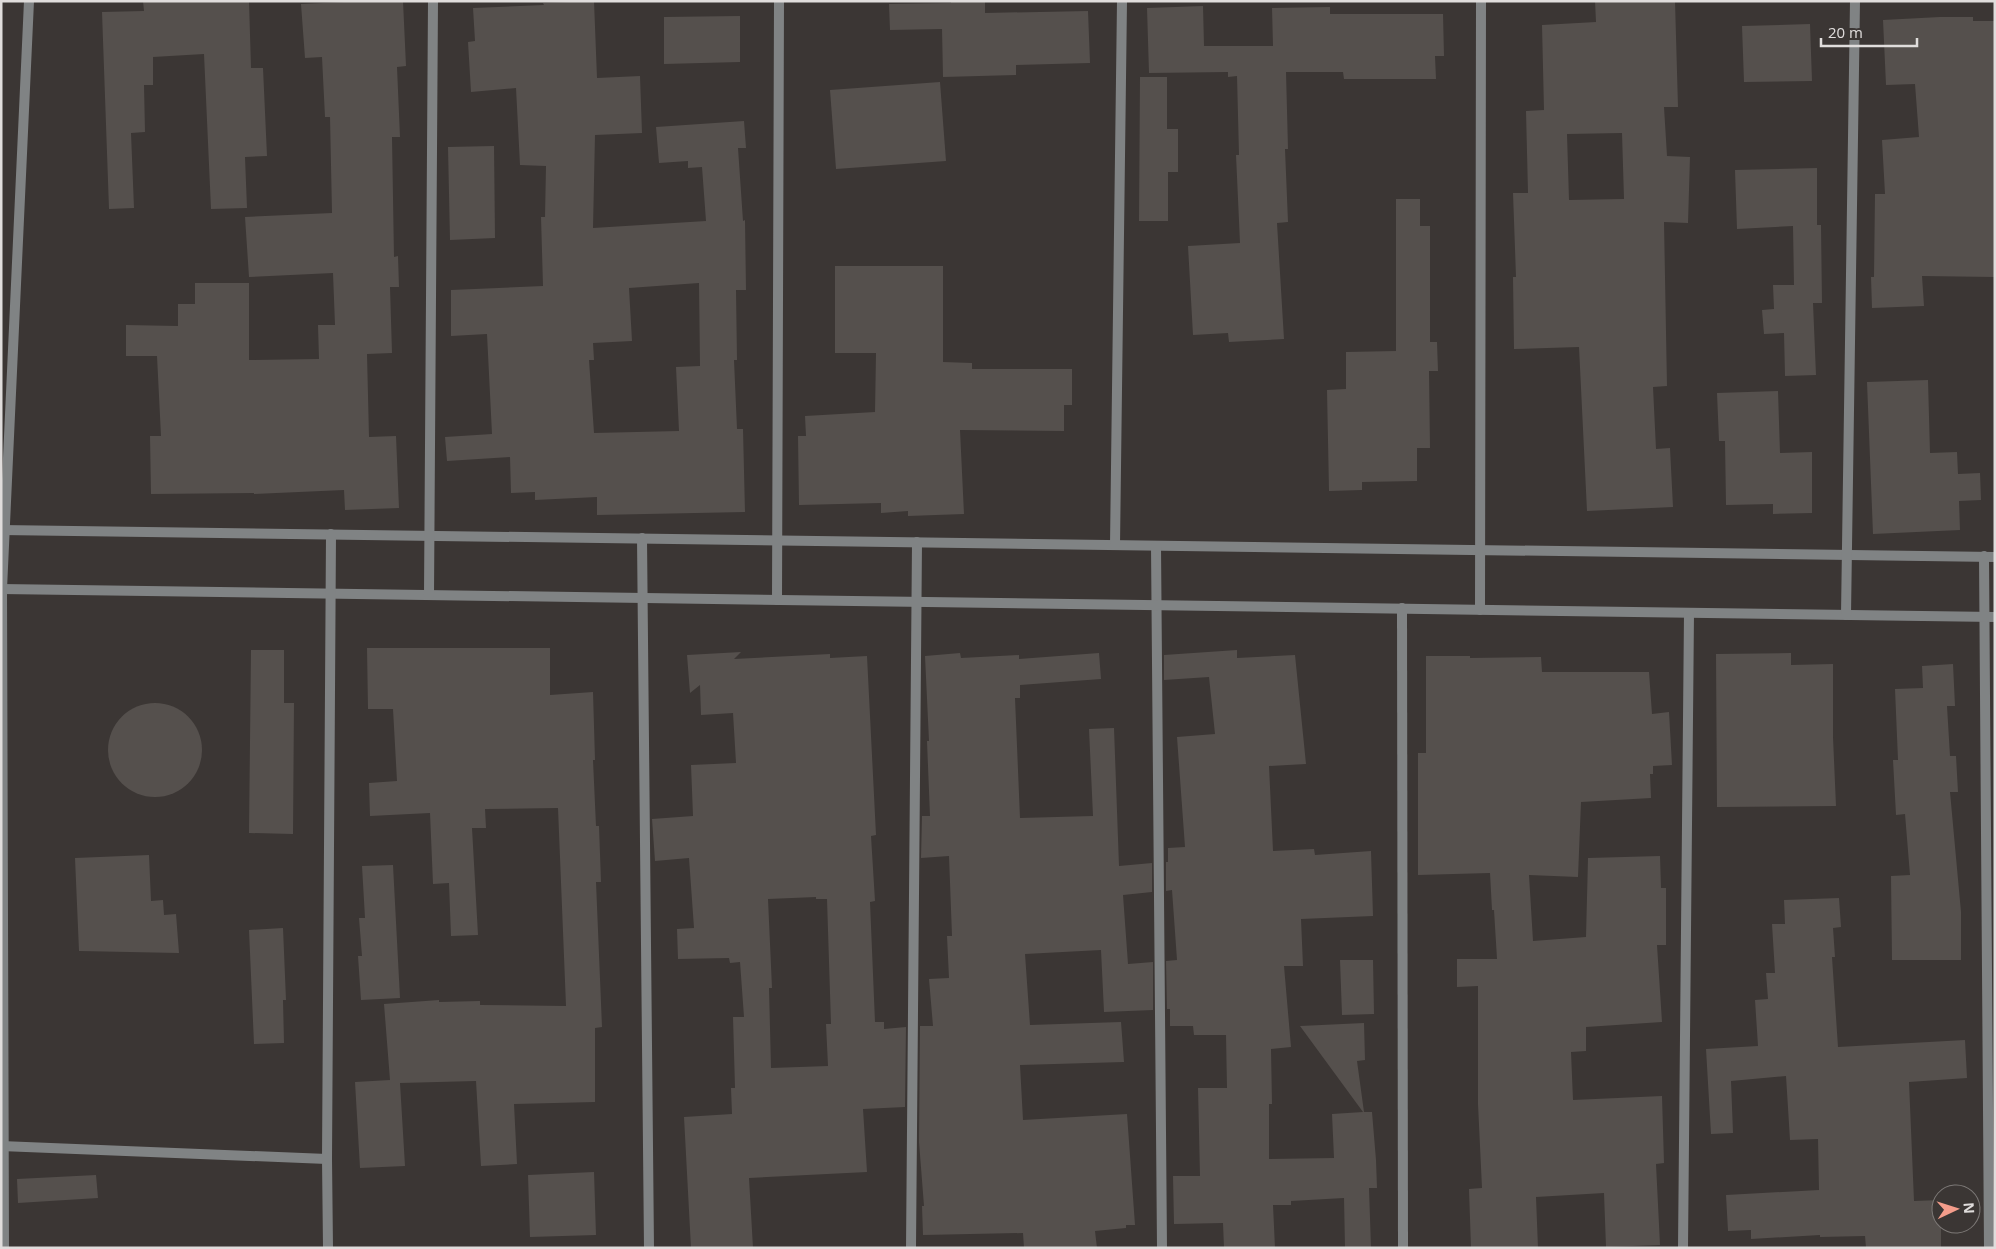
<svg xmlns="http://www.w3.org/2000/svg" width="1996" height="1249" viewBox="0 0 1996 1249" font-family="'Open Sans',sans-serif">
<rect width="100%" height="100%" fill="#3b3634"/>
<g fill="#55504d" fill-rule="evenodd">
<path d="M 143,1 L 249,1 L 251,68 L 263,68 L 267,156 L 245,157 L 247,208 L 211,209 L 204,54 L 153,57 L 153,85 L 144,85 L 145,132 L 131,133 L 134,208 L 109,209 L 102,12 L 144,11 Z"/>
<path d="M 366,1 L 403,1 L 406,66 L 397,67 L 400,137 L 392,137 L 394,257 L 398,256 L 399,287 L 390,287 L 392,353 L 367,354 L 369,437 L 396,436 L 399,508 L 345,510 L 344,490 L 254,494 L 254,493 L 151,494 L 150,436 L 161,436 L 157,356 L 126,356 L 126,325 L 178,326 L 178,304 L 195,304 L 195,283 L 249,283 L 249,360 L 319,359 L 318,325 L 335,325 L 333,273 L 249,277 L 245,217 L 332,213 L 330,117 L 325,117 L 322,57 L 305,58 L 301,4 Z"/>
<path d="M 594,1 L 597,78 L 640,76 L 642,133 L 595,135 L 593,228 L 706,221 L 702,167 L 688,168 L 688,161 L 659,163 L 656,127 L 744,121 L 746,148 L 738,148 L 743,221 L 745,220 L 746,290 L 736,290 L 737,360 L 734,360 L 737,429 L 743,429 L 745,512 L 597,515 L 597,497 L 535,500 L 535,492 L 511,493 L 510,457 L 447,461 L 445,437 L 492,434 L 487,334 L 451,336 L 451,290 L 543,286 L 541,217 L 545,217 L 546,166 L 520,165 L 516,88 L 471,92 L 468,42 L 475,41 L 473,8 L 544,5 L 543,3 ZM 699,283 L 700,366 L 676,367 L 679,431 L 594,433 L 589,360 L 594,360 L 593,343 L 632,341 L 629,288 Z"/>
<path d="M 951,1 L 985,1 L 985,13 L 1088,11 L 1090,63 L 1016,65 L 1016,75 L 943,77 L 942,29 L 890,30 L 889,4 L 951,3 Z"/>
<path d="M 1595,1 L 1675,1 L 1678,107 L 1664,107 L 1667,156 L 1690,157 L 1688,223 L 1664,222 L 1667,386 L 1653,387 L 1656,449 L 1670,448 L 1673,507 L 1587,511 L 1579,347 L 1514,349 L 1513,277 L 1516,277 L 1513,193 L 1528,193 L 1526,111 L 1544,110 L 1542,25 L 1596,22 ZM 1622,133 L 1624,199 L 1569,200 L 1567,134 Z"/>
<path d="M 1203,6 L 1204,46 L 1273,46 L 1272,8 L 1330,7 L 1330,14 L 1443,14 L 1444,56 L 1435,56 L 1436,79 L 1344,79 L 1343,72 L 1286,72 L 1288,149 L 1285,149 L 1288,222 L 1277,223 L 1284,339 L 1229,342 L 1228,333 L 1193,335 L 1188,246 L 1240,243 L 1236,155 L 1239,155 L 1237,76 L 1228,77 L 1228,72 L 1149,73 L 1147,8 Z"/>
<path d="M 740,16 L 740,62 L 664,64 L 664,17 Z"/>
<path d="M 1940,17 L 1973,17 L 1973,21 L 1995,21 L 1995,277 L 1922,276 L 1924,306 L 1872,308 L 1871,277 L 1874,277 L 1875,194 L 1885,194 L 1882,140 L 1919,137 L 1915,84 L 1886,85 L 1883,20 Z"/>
<path d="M 1810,24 L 1812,81 L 1744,82 L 1742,26 Z"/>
<path d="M 1140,77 L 1167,77 L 1167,129 L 1178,129 L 1178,172 L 1168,172 L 1168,221 L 1139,221 Z"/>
<path d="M 940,82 L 946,161 L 836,169 L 830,90 Z"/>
<path d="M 494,146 L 495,238 L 450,240 L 448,147 Z"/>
<path d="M 1817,168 L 1817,225 L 1821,225 L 1822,303 L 1813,303 L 1816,375 L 1785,376 L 1784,333 L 1764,334 L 1762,310 L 1774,309 L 1773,285 L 1794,285 L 1793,226 L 1737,229 L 1735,170 Z"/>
<path d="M 1396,199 L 1420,199 L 1420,226 L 1430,226 L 1430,342 L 1437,342 L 1438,371 L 1429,371 L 1430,448 L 1417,448 L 1417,481 L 1362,482 L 1362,490 L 1329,491 L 1327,390 L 1346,389 L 1346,352 L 1396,351 Z"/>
<path d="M 835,266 L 943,266 L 943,362 L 972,363 L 972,369 L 1072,369 L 1072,405 L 1064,405 L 1064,431 L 960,430 L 964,514 L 908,516 L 908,511 L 881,513 L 881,503 L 799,505 L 798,436 L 806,436 L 805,416 L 875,412 L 876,353 L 835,353 Z"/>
<path d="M 1928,380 L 1930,453 L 1957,452 L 1958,474 L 1980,473 L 1981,500 L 1959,501 L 1960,530 L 1873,534 L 1867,382 Z"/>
<path d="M 1778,391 L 1780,453 L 1812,452 L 1812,513 L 1773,514 L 1773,504 L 1726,505 L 1725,441 L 1719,441 L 1717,393 Z"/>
<path d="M 367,648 L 550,648 L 550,695 L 593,692 L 595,760 L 593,760 L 596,826 L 599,826 L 601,882 L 596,882 L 602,1027 L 595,1028 L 595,1102 L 514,1104 L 517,1164 L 481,1166 L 476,1081 L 400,1083 L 405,1166 L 360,1168 L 355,1082 L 390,1080 L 384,1004 L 439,1000 L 439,1002 L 480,1001 L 480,1005 L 566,1006 L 558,808 L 485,809 L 486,828 L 472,828 L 478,935 L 451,936 L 449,883 L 433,884 L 430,813 L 370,816 L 369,783 L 397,781 L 393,709 L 368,709 Z"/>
<path d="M 251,650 L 284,650 L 284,703 L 294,703 L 293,834 L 249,833 Z"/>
<path d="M 1237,650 L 1237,658 L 1295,655 L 1306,764 L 1269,766 L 1273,851 L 1314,849 L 1315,855 L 1371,851 L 1373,916 L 1301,919 L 1303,966 L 1284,966 L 1291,1047 L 1271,1049 L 1272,1104 L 1269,1104 L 1269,1159 L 1334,1158 L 1332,1114 L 1363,1112 L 1300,1026 L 1364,1023 L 1365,1060 L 1357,1061 L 1364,1112 L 1372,1112 L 1376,1160 L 1377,1188 L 1369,1188 L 1371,1248 L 1345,1248 L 1344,1198 L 1291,1201 L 1291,1205 L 1273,1205 L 1275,1248 L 1224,1248 L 1223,1223 L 1174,1224 L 1173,1176 L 1200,1176 L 1198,1088 L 1227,1088 L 1226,1035 L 1194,1035 L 1193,1026 L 1170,1026 L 1170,1009 L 1167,1009 L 1166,961 L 1177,960 L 1172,890 L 1166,891 L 1166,862 L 1168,862 L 1168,848 L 1185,847 L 1177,737 L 1215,734 L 1209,677 L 1164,680 L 1164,655 Z"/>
<path d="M 741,652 L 734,659 L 830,654 L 830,658 L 867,656 L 876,835 L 871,836 L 875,901 L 870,902 L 875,1022 L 884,1022 L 884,1029 L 906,1027 L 905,1107 L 863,1109 L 867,1172 L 749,1178 L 753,1248 L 691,1248 L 684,1117 L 732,1114 L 731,1088 L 735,1088 L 733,1017 L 744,1017 L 740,962 L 730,963 L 729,958 L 678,959 L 677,929 L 694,928 L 689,858 L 655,861 L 652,819 L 693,816 L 691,765 L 736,763 L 733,713 L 701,715 L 700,685 L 690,693 L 687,655 ZM 816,897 L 816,899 L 827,899 L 831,1024 L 826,1024 L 828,1066 L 771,1068 L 769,988 L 772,988 L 768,899 Z"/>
<path d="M 960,653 L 961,658 L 1019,655 L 1019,659 L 1099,653 L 1101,679 L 1020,685 L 1020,698 L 1015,698 L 1020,818 L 1093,816 L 1089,729 L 1114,728 L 1119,866 L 1152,863 L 1152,892 L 1123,895 L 1128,964 L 1153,962 L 1153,1010 L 1104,1012 L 1101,950 L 1025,954 L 1030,1025 L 1121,1022 L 1124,1062 L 1020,1065 L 1023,1120 L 1127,1114 L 1135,1225 L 1126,1225 L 1126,1228 L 1095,1231 L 1097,1248 L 1024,1248 L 1023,1233 L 923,1235 L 922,1206 L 924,1206 L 919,1142 L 920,1026 L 933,1026 L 929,979 L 949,978 L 947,936 L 952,936 L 949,856 L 921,858 L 922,816 L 930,816 L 927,741 L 929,741 L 925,656 Z"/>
<path d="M 1791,653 L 1791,665 L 1833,664 L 1833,737 L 1836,806 L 1717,807 L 1716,654 Z"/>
<path d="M 1426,656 L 1470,656 L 1470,658 L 1541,657 L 1542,672 L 1649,672 L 1652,714 L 1669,712 L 1672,765 L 1653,766 L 1653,774 L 1650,774 L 1651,798 L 1581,802 L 1578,877 L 1529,875 L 1533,941 L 1586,937 L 1588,858 L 1660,856 L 1661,888 L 1666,888 L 1666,945 L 1657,945 L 1662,1022 L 1586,1027 L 1586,1051 L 1571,1052 L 1573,1100 L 1662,1096 L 1664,1163 L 1656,1164 L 1660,1245 L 1606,1247 L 1604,1193 L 1536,1197 L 1538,1248 L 1471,1248 L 1469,1189 L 1482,1188 L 1478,1104 L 1478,986 L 1457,987 L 1457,959 L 1497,959 L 1494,910 L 1492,910 L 1490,873 L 1418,875 L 1418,753 L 1426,753 Z"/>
<path d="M 1953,664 L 1955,706 L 1947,706 L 1950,756 L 1956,756 L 1958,792 L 1950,792 L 1961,912 L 1961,960 L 1892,960 L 1891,876 L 1910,875 L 1905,814 L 1896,815 L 1893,760 L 1898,760 L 1895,689 L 1923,688 L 1922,666 Z"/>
<circle cx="155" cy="750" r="47"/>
<path d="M 149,855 L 151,901 L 163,900 L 164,915 L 176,914 L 179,953 L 79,951 L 75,858 Z"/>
<path d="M 393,865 L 400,998 L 361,1000 L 358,956 L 362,956 L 359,918 L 365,918 L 362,866 Z"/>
<path d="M 1839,898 L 1841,927 L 1833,928 L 1835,957 L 1832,957 L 1838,1047 L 1965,1040 L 1967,1078 L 1909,1082 L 1914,1201 L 1941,1200 L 1941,1248 L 1866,1248 L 1865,1236 L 1820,1237 L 1820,1235 L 1751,1239 L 1751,1230 L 1728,1231 L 1726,1195 L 1819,1190 L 1818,1139 L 1790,1140 L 1786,1076 L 1731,1081 L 1733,1133 L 1711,1134 L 1706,1049 L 1758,1046 L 1755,1000 L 1768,999 L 1766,973 L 1775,973 L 1772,924 L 1785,924 L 1784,900 Z"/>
<path d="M 283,928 L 286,1000 L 283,1000 L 284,1043 L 254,1044 L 249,930 Z"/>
<path d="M 1340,960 L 1373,960 L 1374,1014 L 1342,1015 Z"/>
<path d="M 594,1172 L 596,1235 L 530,1237 L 528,1175 Z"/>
<path d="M 96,1175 L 98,1198 L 18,1203 L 17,1179 Z"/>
</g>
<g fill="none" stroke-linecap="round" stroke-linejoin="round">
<g stroke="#808384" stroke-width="10">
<path d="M 1,530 L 1995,557"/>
<path d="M 642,538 L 649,1248"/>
<path d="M 1115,545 L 1122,1"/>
<path d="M 1156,546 L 1162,1248"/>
<path d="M 1984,556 L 1989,1248"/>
<path d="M 1,589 L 1995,617"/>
<path d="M 429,595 L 433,1"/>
<path d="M 777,600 L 779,1"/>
<path d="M 1402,608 L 1403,1248"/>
<path d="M 1480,610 L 1481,1"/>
<path d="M 1846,615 L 1855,1"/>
<path d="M 1,1146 L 327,1159"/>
<path d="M 4,1248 L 2,589 L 29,1"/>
<path d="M 328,1248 L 327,1159 L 331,534"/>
<path d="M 911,1248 L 917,542"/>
<path d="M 1683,1248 L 1689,613"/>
</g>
</g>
<rect width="1996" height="1249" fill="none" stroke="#e0dddc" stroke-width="5"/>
<g transform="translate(1956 1209) rotate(86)"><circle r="24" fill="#3b3634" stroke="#7d7977"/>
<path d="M0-4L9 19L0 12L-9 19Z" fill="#f49d8b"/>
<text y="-8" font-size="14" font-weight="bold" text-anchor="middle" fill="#e0dddc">N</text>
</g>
<path d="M1821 38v8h96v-8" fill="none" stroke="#e0dddc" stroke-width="2.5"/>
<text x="1828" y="38" font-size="15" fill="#e0dddc" stroke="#3b3634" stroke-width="4" paint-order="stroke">20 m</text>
</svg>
